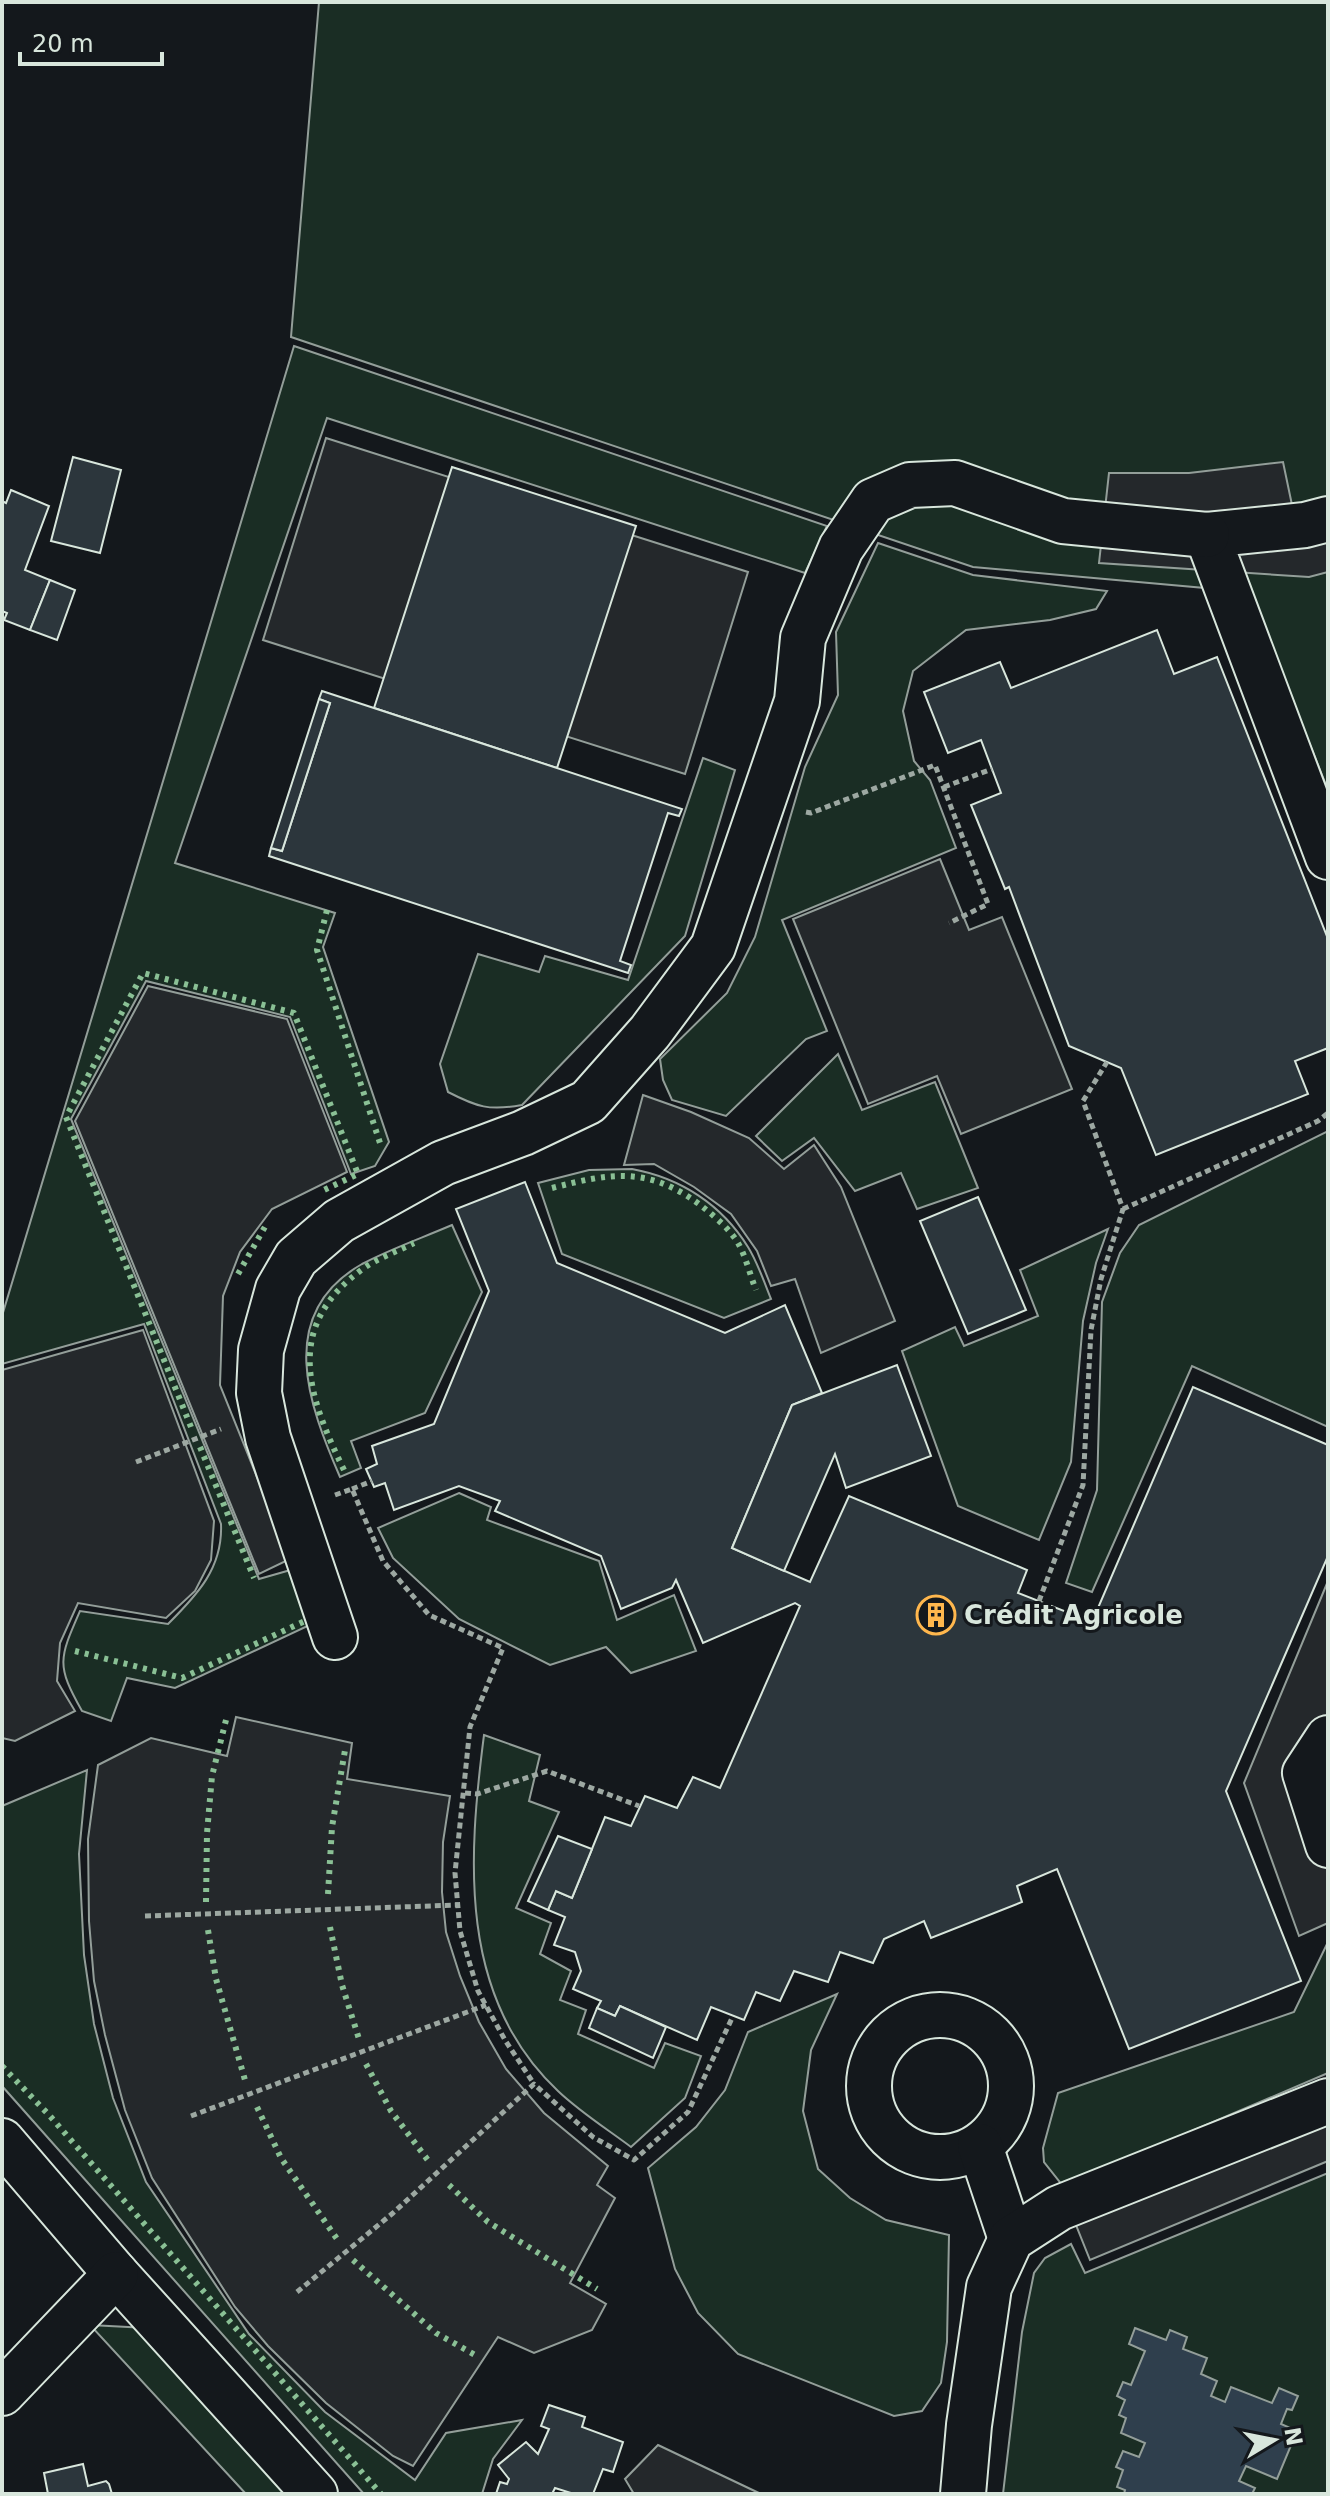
<svg xmlns="http://www.w3.org/2000/svg" width="1330" height="2496" viewBox="0 0 1330 2496" font-family="'DejaVu Sans',sans-serif">
<rect width="100%" height="100%" fill="#14181c"/>
<g fill="#1a2d24" stroke="#939e99" stroke-width="2">
<path d="M 319,2 L 1328,2 L 1328,790 L 1249,592 L 973,567 L 291,337 Z"/>
<path d="M 294,346 L 827,526 L 805,573 L 327,418 L 175,863 L 335,913 L 323,947 L 389,1142 L 375,1166 L 351,1174 L 290,1017 L 146,981 L 71,1119 L 259,1579 L 294,1569 L 314,1623 L 175,1688 L 127,1678 L 111,1721 L 82,1711 C 56,1665 59,1659 80,1611 L 168,1624 C 197,1595 223,1568 221,1524 L 144,1324 L 2,1364 L 2,1316 Z"/>
<path d="M 878,543 L 973,575 L 1107,591 L 1096,609 L 1050,620 L 966,630 L 913,671 L 903,711 L 914,761 L 930,780 L 956,848 L 782,920 L 827,1031 L 806,1039 L 726,1116 L 672,1100 L 663,1080 L 660,1059 L 727,993 L 755,937 L 805,767 L 838,695 L 836,632 Z"/>
<path d="M 703,758 L 735,770 L 685,936 L 522,1105 C 489,1111 477,1107 448,1092 L 440,1064 L 478,954 L 539,972 L 545,956 L 628,980 Z"/>
<path d="M 838,1054 L 862,1110 L 935,1082 L 978,1188 L 917,1209 L 901,1173 L 855,1191 L 814,1138 L 782,1161 L 756,1136 Z"/>
<path d="M 1328,1131 L 1328,1427 L 1192,1366 L 1092,1592 L 1066,1583 L 1097,1490 L 1102,1302 L 1120,1253 L 1139,1225 Z"/>
<path d="M 632,1169 C 681,1178 722,1205 748,1247 C 758,1263 764,1282 771,1299 L 724,1318 L 562,1254 L 538,1183 L 589,1170 Z"/>
<path d="M 452,1225 L 482,1292 L 425,1413 L 351,1441 L 361,1468 L 340,1477 C 309,1406 274,1314 362,1264 C 390,1249 422,1238 452,1225 Z"/>
<path d="M 1108,1229 L 1096,1263 L 1083,1321 L 1071,1462 L 1039,1540 L 958,1506 L 902,1351 L 955,1327 L 964,1346 L 1038,1316 L 1020,1270 Z"/>
<path d="M 459,1493 L 491,1507 L 487,1520 L 599,1561 L 617,1620 L 674,1595 L 696,1651 L 631,1673 L 606,1647 L 550,1665 L 459,1619 L 393,1558 L 378,1528 Z"/>
<path d="M 484,1735 L 540,1755 L 529,1801 L 559,1812 L 516,1908 L 551,1923 L 540,1954 L 571,1971 L 560,2000 L 586,2010 L 578,2034 L 654,2068 L 665,2043 L 701,2056 L 685,2098 L 631,2147 C 607,2129 580,2112 558,2091 C 458,1997 468,1859 484,1735 Z"/>
<path d="M 87,1770 L 79,1854 L 84,1955 L 94,2024 L 113,2098 L 146,2182 L 249,2334 L 325,2412 L 415,2480 L 446,2433 L 522,2420 L 493,2459 L 482,2494 L 364,2494 L 2,2086 L 2,1806 Z"/>
<path d="M 1328,1942 L 1328,2073 L 1063,2186 L 1044,2162 L 1043,2148 L 1058,2093 L 1294,2012 Z"/>
<path d="M 837,1994 L 811,2050 L 803,2111 L 818,2169 L 850,2198 L 886,2220 L 949,2235 L 947,2342 L 941,2383 L 922,2411 L 894,2416 L 738,2354 L 698,2313 L 675,2269 L 648,2168 L 696,2127 L 725,2090 L 748,2032 Z"/>
<path d="M 1328,2173 L 1328,2494 L 1003,2494 L 1022,2332 L 1034,2273 L 1045,2258 L 1071,2244 L 1085,2273 Z"/>
<path d="M 90,2325 L 147,2328 L 292,2494 L 246,2494 Z"/>
</g>
<g fill="#24282b" stroke="#939e99" stroke-width="2">
<path d="M 326,438 L 748,572 L 685,774 L 263,640 Z"/>
<path d="M 1283,462 L 1292,505 L 1328,498 L 1328,572 L 1309,577 L 1099,563 L 1109,473 L 1189,473 Z"/>
<path d="M 940,859 L 969,930 L 1002,917 L 1072,1089 L 961,1134 L 937,1076 L 868,1104 L 793,919 Z"/>
<path d="M 148,986 L 287,1019 L 347,1172 L 272,1209 L 240,1252 L 223,1296 L 220,1385 L 290,1559 L 259,1574 L 75,1121 Z"/>
<path d="M 643,1095 L 691,1112 L 749,1138 L 784,1169 L 814,1145 L 841,1187 L 895,1321 L 821,1353 L 795,1279 L 771,1286 L 757,1251 L 731,1214 L 694,1187 L 654,1164 L 624,1165 Z"/>
<path d="M 143,1330 L 214,1521 L 211,1560 L 195,1591 L 166,1618 L 78,1603 L 60,1643 L 57,1681 L 75,1711 L 15,1741 L 2,1738 L 2,1370 Z"/>
<path d="M 1328,1581 L 1328,1923 L 1299,1936 L 1244,1783 Z"/>
<path d="M 236,1717 L 352,1743 L 347,1779 L 450,1796 L 443,1842 L 442,1892 L 446,1932 L 460,1976 L 479,2022 L 506,2069 L 544,2113 L 608,2166 L 597,2185 L 615,2198 L 570,2283 L 606,2304 L 592,2330 L 534,2353 L 498,2337 L 413,2466 L 393,2456 L 326,2403 L 268,2346 L 235,2307 L 152,2178 L 125,2110 L 105,2035 L 94,1981 L 89,1921 L 88,1839 L 98,1765 L 151,1738 L 227,1756 Z"/>
<path d="M 1328,2120 L 1328,2161 L 1090,2260 L 1076,2225 Z"/>
<path d="M 658,2445 L 761,2494 L 634,2494 L 625,2479 Z"/>
</g>
<path fill="#2f3f4d" stroke="#939e99" stroke-width="2" d="M 1135,2328 L 1166,2340 L 1170,2330 L 1187,2337 L 1183,2349 L 1207,2358 L 1201,2374 L 1217,2381 L 1211,2396 L 1225,2402 L 1231,2387 L 1272,2403 L 1279,2388 L 1298,2396 L 1292,2410 L 1287,2409 L 1281,2424 L 1297,2431 L 1277,2479 L 1246,2466 L 1239,2481 L 1255,2488 L 1252,2494 L 1124,2494 L 1125,2490 L 1117,2487 L 1123,2470 L 1116,2467 L 1123,2451 L 1139,2457 L 1145,2443 L 1121,2433 L 1126,2418 L 1119,2415 L 1125,2400 L 1117,2396 L 1123,2382 L 1131,2385 L 1145,2351 L 1129,2344 Z"/>
<g fill="#2c363c" stroke="#d8e6dc" stroke-width="2">
<path d="M 73,457 L 121,470 L 100,553 L 51,541 Z"/>
<path d="M 452,467 L 636,526 L 557,768 L 374,708 Z"/>
<path d="M 11,490 L 49,506 L 25,570 L 50,580 L 30,630 L 4,620 L 7,613 L 2,611 L 2,501 L 6,503 Z"/>
<path d="M 50,580 L 75,590 L 57,640 L 30,630 Z"/>
<path d="M 1157,630 L 1174,674 L 1217,657 L 1328,939 L 1328,1048 L 1295,1061 L 1308,1094 L 1156,1155 L 1121,1068 L 1069,1046 L 1009,887 L 1005,889 L 971,805 L 1001,793 L 981,740 L 948,753 L 924,692 L 1000,662 L 1011,688 Z"/>
<path d="M 322,691 L 682,809 L 679,816 L 668,813 L 620,961 L 631,965 L 628,973 L 269,856 L 271,848 L 282,851 L 330,703 L 319,699 Z"/>
<path d="M 319,699 L 330,703 L 282,851 L 271,848 Z"/>
<path d="M 525,1182 L 557,1263 L 725,1333 L 785,1305 L 822,1393 L 792,1405 L 732,1548 L 810,1582 L 849,1496 L 1027,1570 L 1018,1593 L 1092,1622 L 1193,1387 L 1328,1445 L 1328,1556 L 1226,1791 L 1301,1981 L 1129,2049 L 1057,1869 L 1017,1886 L 1022,1902 L 931,1938 L 924,1921 L 884,1939 L 873,1963 L 840,1952 L 828,1982 L 794,1971 L 780,2001 L 756,1992 L 744,2020 L 711,2007 L 697,2040 L 620,2006 L 615,2016 L 597,2008 L 601,2001 L 573,1989 L 581,1971 L 575,1952 L 554,1945 L 565,1917 L 548,1910 L 556,1891 L 572,1898 L 605,1817 L 631,1826 L 645,1796 L 677,1808 L 693,1777 L 720,1788 L 800,1606 L 795,1603 L 703,1643 L 676,1580 L 672,1588 L 621,1609 L 601,1556 L 495,1511 L 500,1501 L 459,1486 L 394,1510 L 385,1483 L 374,1487 L 366,1469 L 377,1464 L 372,1446 L 434,1424 L 489,1291 L 456,1209 Z"/>
<path d="M 978,1197 L 1026,1310 L 968,1334 L 920,1221 Z"/>
<path d="M 897,1365 L 931,1456 L 846,1488 L 835,1454 L 784,1571 L 732,1548 L 792,1405 Z"/>
<path d="M 558,1836 L 592,1849 L 572,1898 L 556,1891 L 548,1910 L 528,1901 Z"/>
<path d="M 620,2006 L 666,2027 L 653,2058 L 589,2028 L 597,2008 L 615,2016 Z"/>
<path d="M 549,2405 L 585,2417 L 582,2427 L 623,2442 L 613,2472 L 603,2469 L 593,2494 L 574,2494 L 555,2488 L 552,2494 L 496,2494 L 500,2482 L 507,2484 L 509,2479 L 498,2465 L 526,2442 L 538,2454 L 549,2429 L 541,2426 Z"/>
<path d="M 83,2464 L 88,2486 L 106,2481 L 109,2484 L 112,2494 L 48,2494 L 44,2473 Z"/>
</g>
<g fill="none" stroke-linecap="round" stroke-linejoin="round">
<defs>
<g id="minor">
<path d="M 1328,519 L 1305,525 L 1207,535 L 1328,857"/>
<path d="M 335,1637 L 268,1438 L 259,1393 L 261,1350 L 278,1289 L 296,1258 L 339,1221 L 443,1163 L 523,1133 L 588,1102 L 650,1032 L 713,947 L 797,701 L 803,638 L 841,548 L 873,501 L 910,485 L 955,483 L 1063,521 L 1207,535"/>
<path d="M 1328,1738 L 1305,1773 L 1328,1845"/>
<circle cx="940" cy="2086" r="71"/>
<path d="M 2,2141 L 116,2274 L 315,2494"/>
<path d="M 980,2146 L 1011,2239"/>
<path d="M 2,2393 L 116,2274"/>
<path d="M 963,2494 L 969,2425 L 989,2287 L 1011,2239 L 1059,2208 L 1328,2101"/>
</g>
</defs>
<use href="#minor" stroke="#d8e6dc" stroke-width="48"/>
<g stroke="#9da8a2" stroke-width="5" stroke-dasharray="6 4" stroke-linecap="butt">
<path d="M 944,787 L 992,769"/>
<path d="M 806,812 L 811,813 L 935,765 L 988,904 L 949,923"/>
<path d="M 1123,1209 L 1318,1121 L 1328,1113"/>
<path d="M 136,1462 L 221,1429"/>
<path d="M 352,1489 L 372,1481"/>
<path d="M 335,1495 L 352,1489 L 383,1561 L 429,1615 L 503,1648 L 470,1727 L 455,1873 L 460,1931 L 478,1991 L 505,2040 L 534,2084"/>
<path d="M 1039,1601 L 1083,1485 L 1091,1330 L 1101,1279 L 1123,1209 L 1083,1101 L 1107,1062"/>
<path d="M 465,1793 L 477,1794 L 547,1771 L 639,1806"/>
<path d="M 145,1916 L 458,1905"/>
<path d="M 191,2116 L 486,2005"/>
<path d="M 297,2292 L 393,2213 L 534,2084 L 593,2137 L 634,2160 L 688,2112 L 733,2016"/>
</g>
<use href="#minor" stroke="#14181c" stroke-width="44"/>
<g stroke="#8ac095" stroke-width="6" stroke-dasharray="4 6" stroke-linecap="butt">
<path d="M 327,910 L 317,950 L 380,1143"/>
<path d="M 552,1188 C 610,1173 647,1166 699,1204 C 713,1215 729,1228 738,1243 C 746,1257 750,1275 756,1290"/>
<path d="M 238,1274 L 266,1225"/>
<path d="M 191,1427 L 66,1117 L 143,973 L 294,1013 L 358,1174 L 324,1190"/>
<path d="M 200,1447 L 254,1578"/>
<path d="M 344,1470 C 307,1394 283,1326 364,1268 C 378,1258 398,1251 414,1243"/>
<path d="M 75,1651 L 182,1678 L 307,1620"/>
<path d="M 328,1894 L 332,1827 L 345,1750"/>
<path d="M 206,1902 L 207,1833 L 212,1776 L 227,1716"/>
<path d="M 330,1927 L 342,1985 L 359,2039"/>
<path d="M 208,1930 L 216,1979 L 245,2080"/>
<path d="M 366,2064 L 391,2111 L 430,2163"/>
<path d="M 2,2066 L 49,2115 L 381,2494"/>
<path d="M 257,2107 L 281,2158 L 337,2239"/>
<path d="M 449,2185 L 488,2222 L 597,2289"/>
<path d="M 353,2260 L 436,2333 L 477,2356"/>
</g>
</g>
<defs>
<symbol id="building-ring" viewBox="-11 -11 22 22"><circle r="9.5" fill="#14181c" stroke="#ffb74d" stroke-width="1.5"/><path d="M-4-6H4V6H1V3H-1V6H-4ZM-2.5-4.3h1.7v1.8h-1.7ZM.8-4.3h1.7v1.8H.8ZM-2.5-1h1.7V.8h-1.7ZM.8-1h1.7V.8H.8Z" fill="#ffb74d"/></symbol>
</defs>
<g fill-rule="evenodd">
<use href="#building-ring" x="914" y="1593" width="44" height="44"/>
</g>
<g text-anchor="middle" stroke-width="6" stroke-linejoin="round" paint-order="stroke">
<g font-size="26" font-weight="bold" fill="#d8e6dc" stroke="#14181c" text-anchor="start">
<text x="964" y="1624">Crédit Agricole</text>
</g>
</g>
<rect width="1330" height="2496" fill="none" stroke="#d8e6dc" stroke-width="8"/>
<g transform="translate(1274 2440) rotate(80)" stroke="#14181c" stroke-width="6" paint-order="stroke">
<path d="M0-6L14 30L0 20L-14 30Z" fill="#d8e6dc"/>
<text y="-12" font-size="22" font-weight="bold" text-anchor="middle" fill="#d8e6dc">N</text>
</g>
<path d="M20 52v12h142v-12" fill="none" stroke="#d8e6dc" stroke-width="4"/>
<text x="32" y="52" font-size="24" fill="#d8e6dc" stroke="#14181c" stroke-width="6" paint-order="stroke">20 m</text>
</svg>
